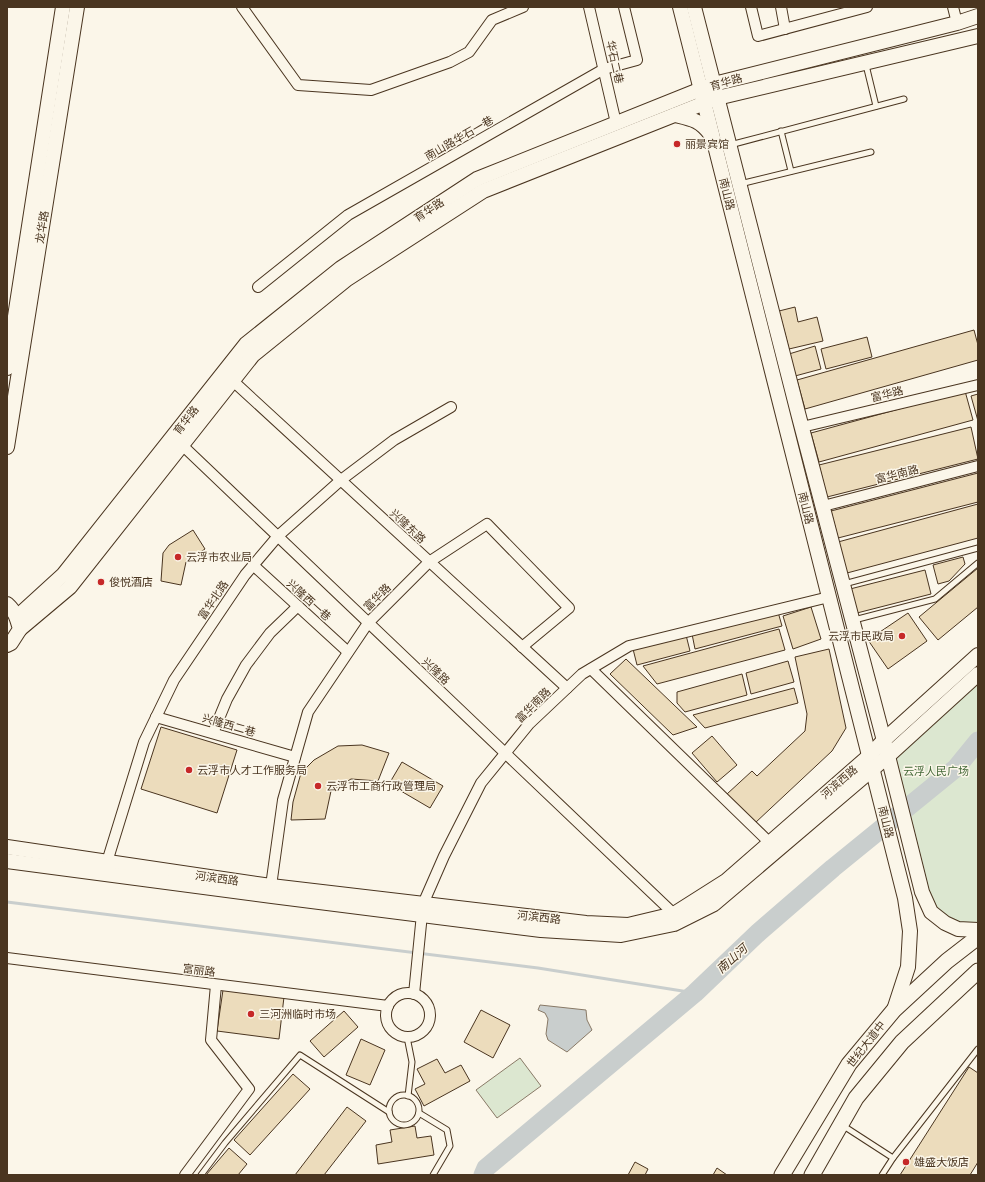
<svg xmlns="http://www.w3.org/2000/svg" width="985" height="1182" viewBox="0 0 985 1182" font-family="'Archivo Narrow','Noto Sans SC',sans-serif">
<rect width="100%" height="100%" fill="#fbf6e9"/>
<g fill="#dce7d0" stroke="#887966">
<path d="M 978,674 L 978,930 L 931,912 L 888,756 Z"/>
<path d="M 520,1058 L 541,1086 L 497,1118 L 476,1090 Z"/>
</g>
<path fill="#c9cecd" stroke="#887966" d="M 540,1005 L 586,1010 L 587,1020 L 592,1030 L 567,1052 L 548,1040 L 546,1034 L 548,1019 L 545,1013 L 538,1010 Z"/>
<g fill="none" stroke-linecap="round" stroke-linejoin="round">
<path stroke="#c9cecd" stroke-width="3" d="M 7,902 L 538,968 L 695,993"/>
<path stroke="#c9cecd" stroke-width="19" d="M 483,1175 L 486,1168 L 695,993 L 759,932 L 833,868 L 956,768 L 978,741"/>
</g>
<g fill="#ecdcbc" stroke="#4a3520">
<path d="M 795,307 L 798,322 L 817,317 L 823,341 L 789,349 L 779,311 Z"/>
<path d="M 974,330 L 978,345 L 978,360 L 805,409 L 797,380 Z"/>
<path d="M 867,337 L 872,357 L 826,369 L 821,349 Z"/>
<path d="M 815,346 L 821,369 L 795,376 L 789,354 Z"/>
<path d="M 965,391 L 973,420 L 819,462 L 811,433 Z"/>
<path d="M 978,394 L 978,421 L 971,396 Z"/>
<path d="M 971,427 L 978,459 L 827,497 L 819,465 Z"/>
<path d="M 978,473 L 978,502 L 838,538 L 831,511 Z"/>
<path d="M 978,504 L 978,538 L 847,573 L 838,542 Z"/>
<path d="M 193,530 L 205,549 L 186,562 L 181,585 L 161,581 L 163,553 L 169,545 Z"/>
<path d="M 963,557 L 965,564 L 949,581 L 938,584 L 933,565 Z"/>
<path d="M 978,568 L 978,607 L 938,640 L 919,617 Z"/>
<path d="M 925,570 L 931,594 L 857,613 L 850,589 Z"/>
<path d="M 811,607 L 821,639 L 793,649 L 783,616 Z"/>
<path d="M 778,612 L 782,626 L 695,649 L 692,634 Z"/>
<path d="M 908,613 L 927,641 L 888,669 L 868,640 Z"/>
<path d="M 779,629 L 785,650 L 657,684 L 643,666 Z"/>
<path d="M 686,635 L 690,651 L 637,665 L 633,649 Z"/>
<path d="M 829,649 L 846,728 L 832,751 L 755,823 L 727,794 L 752,771 L 757,776 L 805,731 L 807,714 L 795,657 Z"/>
<path d="M 626,659 L 697,727 L 673,735 L 610,674 Z"/>
<path d="M 788,661 L 794,682 L 751,694 L 746,673 Z"/>
<path d="M 742,674 L 747,695 L 685,712 L 677,703 L 677,692 Z"/>
<path d="M 794,688 L 798,703 L 705,728 L 693,715 Z"/>
<path d="M 161,727 L 237,750 L 217,813 L 141,789 Z"/>
<path d="M 712,736 L 737,765 L 717,782 L 692,753 Z"/>
<path d="M 362,745 L 389,753 L 378,781 L 351,779 L 331,791 L 325,819 L 291,820 L 293,802 L 301,773 L 314,760 L 338,746 Z"/>
<path d="M 402,762 L 443,786 L 430,808 L 389,784 Z"/>
<path d="M 223,990 L 284,997 L 279,1039 L 217,1031 Z"/>
<path d="M 481,1010 L 510,1025 L 493,1058 L 464,1042 Z"/>
<path d="M 344,1011 L 358,1027 L 324,1057 L 310,1041 Z"/>
<path d="M 361,1039 L 385,1050 L 370,1085 L 346,1075 Z"/>
<path d="M 437,1059 L 445,1073 L 461,1065 L 470,1081 L 424,1106 L 415,1089 L 425,1084 L 417,1069 Z"/>
<path d="M 969,1067 L 978,1073 L 978,1162 L 970,1175 L 900,1175 Z"/>
<path d="M 293,1074 L 310,1089 L 250,1155 L 234,1140 Z"/>
<path d="M 347,1107 L 366,1121 L 324,1175 L 295,1175 Z"/>
<path d="M 415,1126 L 417,1138 L 431,1136 L 434,1155 L 378,1164 L 376,1145 L 392,1142 L 390,1130 Z"/>
<path d="M 229,1148 L 247,1164 L 238,1175 L 206,1175 Z"/>
<path d="M 635,1162 L 648,1169 L 645,1175 L 628,1175 Z"/>
<path d="M 717,1168 L 727,1175 L 713,1175 Z"/>
</g>
<g fill="none" stroke-linecap="round" stroke-linejoin="round">
<defs>
<g id="lane">
<path d="M 866,65 L 876,106"/>
<path d="M 781,131 L 791,171"/>
<path d="M 730,145 L 904,99"/>
<path d="M 740,184 L 871,152"/>
<path d="M 844,584 L 978,548"/>
<path d="M 854,620 L 935,599 L 978,563"/>
<path d="M 407,1037 L 412,1062 L 408,1096"/>
<circle cx="404" cy="1110" r="15"/>
<path d="M 419,1113 L 447,1130 L 450,1146 L 433,1175"/>
<path d="M 842,1125 L 893,1158"/>
<path d="M 201,1175 L 225,1143 L 300,1055 L 389,1112"/>
<path d="M 882,1175 L 893,1158 L 978,1049"/>
</g>
<g id="street">
<path d="M 242,7 L 298,85 L 371,90 L 450,62 L 469,52 L 492,20 L 523,7"/>
<path d="M 589,7 L 616,123"/>
<path d="M 751,7 L 758,36 L 867,7"/>
<path d="M 781,7 L 785,29"/>
<path d="M 953,7 L 957,23"/>
<path d="M 258,287 L 348,215 L 604,69 L 637,60 L 624,7"/>
<path d="M 233,381 L 567,688"/>
<path d="M 802,427 L 978,385"/>
<path d="M 182,445 L 674,914"/>
<path d="M 823,506 L 978,466"/>
<path d="M 253,565 L 348,652"/>
<path d="M 591,669 L 770,843"/>
<path d="M 156,717 L 295,757"/>
<path d="M 213,733 L 227,699 L 246,665 L 270,633 L 298,606"/>
<path d="M 107,862 L 144,742 L 174,680 L 245,575 L 278,536 L 341,480 L 394,440 L 451,407"/>
<path d="M 271,886 L 283,800 L 308,712 L 368,623 L 429,562 L 487,524 L 569,608 L 522,647"/>
<path d="M 7,958 L 388,1006"/>
<circle cx="408" cy="1015" r="22"/>
<path d="M 414,994 L 423,904 L 444,856 L 481,783 L 529,724 L 582,674 L 629,646 L 829,597"/>
<path d="M 185,1175 L 249,1089 L 211,1040 L 216,985"/>
</g>
<g id="secondary">
<path d="M 680,7 L 905,898 L 910,931 L 908,967 L 894,1010"/>
<path d="M 694,7 L 798,413 L 888,756 L 922,892 L 931,912 L 945,923 L 958,929 L 978,930"/>
<path d="M 675,115 C 692,119 700,120 711,135"/>
<path d="M 7,368 L 63,7"/>
<path d="M 7,447 L 77,7"/>
<path d="M 7,604 C 15,611 17,618 20,629 L 11,643 L 7,645"/>
<path d="M 17,617 L 63,575 L 246,344 L 341,268 L 477,179 L 714,84 L 957,23 L 978,16"/>
<path d="M 20,629 L 70,587 L 253,355 L 347,279 L 483,191 L 717,98 L 978,36"/>
<path d="M 7,847 L 271,886 L 586,923 L 628,925 L 674,914 L 726,881 L 869,756 L 884,740 L 978,655"/>
<path d="M 7,861 L 272,896 L 541,930 L 621,935 L 674,924 L 714,904 L 888,756 L 978,674"/>
</g>
<g id="primary">
<path d="M 782,1175 L 849,1064 L 894,1010 L 947,961 L 978,937"/>
<path d="M 812,1175 L 856,1098 L 902,1042 L 978,971"/>
</g>
</defs>
<use href="#lane" stroke="#4a3520" stroke-width="7"/>
<use href="#street" stroke="#4a3520" stroke-width="12"/>
<use href="#secondary" stroke="#4a3520" stroke-width="16"/>
<use href="#primary" stroke="#4a3520" stroke-width="17"/>
<use href="#lane" stroke="#fbf6e9" stroke-width="5"/>
<use href="#street" stroke="#fbf6e9" stroke-width="10"/>
<use href="#secondary" stroke="#fbf6e9" stroke-width="14"/>
<use href="#primary" stroke="#fbf6e9" stroke-width="15"/>
</g>
<g fill="#c62828" stroke="#fbf6e9" stroke-width="1.5">
<circle cx="677" cy="144" r="4"/>
<circle cx="178" cy="557" r="4"/>
<circle cx="101" cy="582" r="4"/>
<circle cx="902" cy="636" r="4"/>
<circle cx="189" cy="770" r="4"/>
<circle cx="318" cy="786" r="4"/>
<circle cx="251" cy="1014" r="4"/>
<circle cx="906" cy="1162" r="4"/>
</g>
<g text-anchor="middle" stroke-width="3" stroke-linejoin="round" paint-order="stroke">
<g font-size="11" fill="#4a3520" stroke="#fbf6e9">
<text transform="translate(615 62) rotate(77)" y="4">华石二巷</text>
<text transform="translate(726 82) rotate(-16)" y="4">育华路</text>
<text transform="translate(459 138) rotate(-30)" y="4">南山路华石一巷</text>
<text transform="translate(727 194) rotate(76)" y="4">南山路</text>
<text transform="translate(429 210) rotate(-33)" y="4">育华路</text>
<text transform="translate(42 227) rotate(-81)" y="4">龙华路</text>
<text transform="translate(887 394) rotate(-14)" y="4">富华路</text>
<text transform="translate(186 420) rotate(-52)" y="4">育华路</text>
<text transform="translate(897 474) rotate(-14)" y="4">富华南路</text>
<text transform="translate(806 508) rotate(76)" y="4">南山路</text>
<text transform="translate(408 526) rotate(43)" y="4">兴隆东路</text>
<text transform="translate(377 597) rotate(-45)" y="4">富华路</text>
<text transform="translate(213 600) rotate(-56)" y="4">富华北路</text>
<text transform="translate(309 600) rotate(42)" y="4">兴隆西一巷</text>
<text transform="translate(436 671) rotate(44)" y="4">兴隆路</text>
<text transform="translate(533 705) rotate(-45)" y="4">富华南路</text>
<text transform="translate(229 725) rotate(16)" y="4">兴隆西二巷</text>
<text transform="translate(839 782) rotate(-41)" y="4">河滨西路</text>
<text transform="translate(886 822) rotate(76)" y="4">南山路</text>
<text transform="translate(217 878) rotate(8)" y="4">河滨西路</text>
<text transform="translate(539 917) rotate(6)" y="4">河滨西路</text>
<text transform="translate(199 970) rotate(7)" y="4">富丽路</text>
<text transform="translate(866 1044) rotate(-52)" y="4">世纪大道中</text>
</g>
<g font-size="11" fill="#4a3520" stroke="#fbf6e9" text-anchor="start">
<text x="685" y="148">丽景宾馆</text>
<text x="186" y="561">云浮市农业局</text>
<text x="109" y="586">俊悦酒店</text>
<text x="894" y="640" text-anchor="end">云浮市民政局</text>
<text x="197" y="774">云浮市人才工作服务局</text>
<text x="326" y="790">云浮市工商行政管理局</text>
<text x="259" y="1018">三河洲临时市场</text>
<text x="914" y="1166">雄盛大饭店</text>
</g>
<g font-size="11" fill="#436837" stroke="#fbf6e9">
<text x="936" y="775">云浮人民广场</text>
</g>
<g font-size="12" font-style="italic" fill="#4a3520" stroke="#fbf6e9">
<text transform="translate(732 959) rotate(-42)" y="4">南山河</text>
</g>
</g>
<rect width="985" height="1182" fill="none" stroke="#4a3520" stroke-width="16"/>
</svg>
